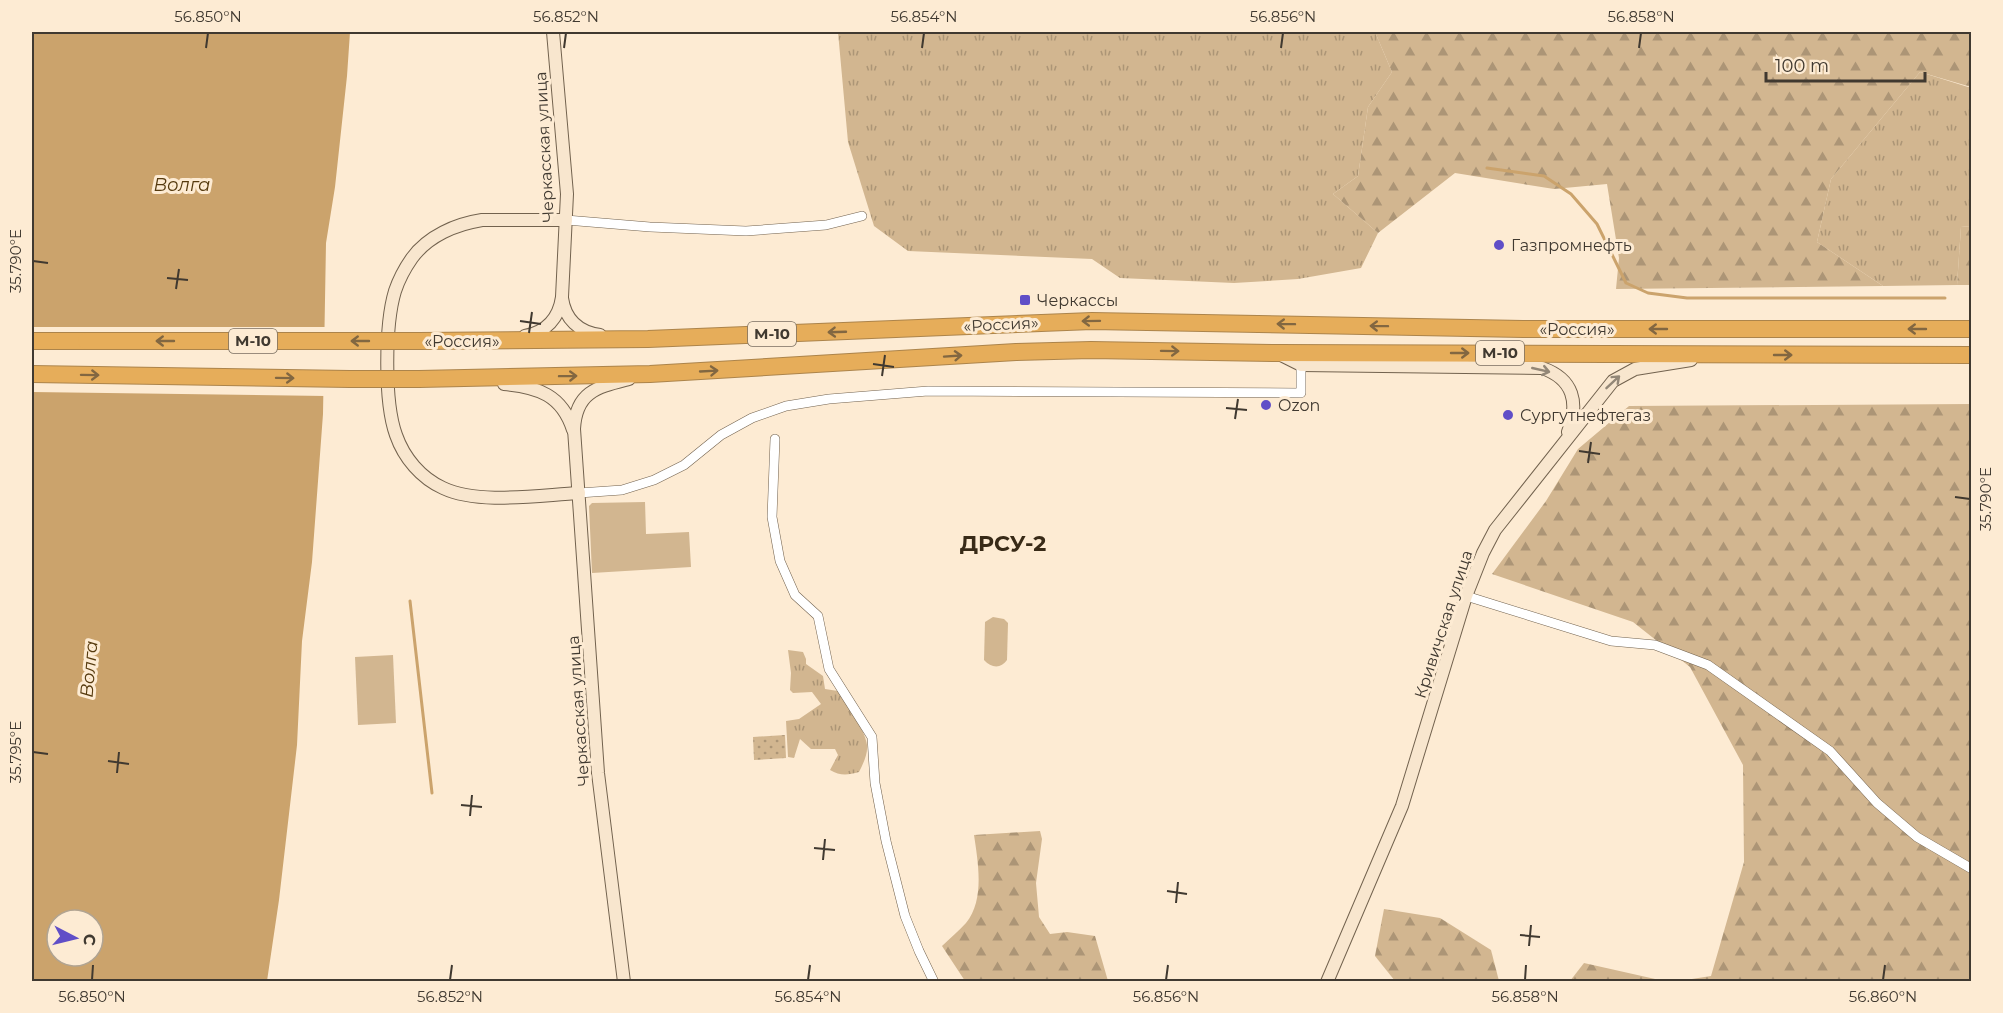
<svg xmlns="http://www.w3.org/2000/svg" width="2003" height="1013" viewBox="0 0 2003 1013" font-family="Montserrat,sans-serif">
<defs>
<pattern id="grass-tufts" width="24" height="20" patternUnits="userSpaceOnUse" patternTransform="scale(1.5)"><rect width="24" height="20" fill="#d2b690"/><path d="M3 7l-1-3M5 7V3M7 7l1-3M15 17l-1-3M17 17v-4M19 17l1-3" fill="none" stroke="#ac9576"/></pattern>
<pattern id="forest-firs" width="22" height="20" patternUnits="userSpaceOnUse" patternTransform="scale(1.5)"><rect width="22" height="20" fill="#d2b690"/><path d="M5 1l3.5 6h-7zM16 11l3.5 6h-7z" fill="#ac9576"/></pattern>
<pattern id="garden-dots" width="8" height="8" patternUnits="userSpaceOnUse" patternTransform="scale(1.5)"><rect width="8" height="8" fill="#d2b690"/><path d="M2 2h.1M6 6h.1" fill="none" stroke="#ac9576" stroke-width="1.8" stroke-linecap="round"/></pattern>
</defs>
<rect width="100%" height="100%" fill="#fdebd3"/>
<g fill="url(#grass-tufts)">
<path d="M 838,32 L 1375,32 L 1392,72 L 1368,107 L 1358,176 L 1333,194 L 1378,233 L 1361,268 L 1298,279 L 1234,283 L 1120,278 L 1092,259 L 908,251 L 874,226 L 848,142 Z"/>
<path d="M 1920,72 L 1968,87 L 1971,87 L 1971,226 L 1961,227 L 1957,285 L 1883,286 L 1817,242 L 1831,179 Z"/>
<path d="M 788,650 L 803,652 L 806,659 L 806,664 L 823,676 L 825,689 L 838,691 C 846,706 865,728 867,745 C 868,754 863,764 859,772 C 848,775 840,776 830,770 L 838,755 L 835,749 L 811,749 L 800,739 L 794,758 L 788,757 L 786,721 L 799,719 L 821,704 L 812,692 L 793,693 L 790,690 L 791,673 Z"/>
</g>
<g fill="url(#forest-firs)">
<path d="M 1375,32 L 1971,32 L 1971,87 L 1920,72 L 1831,179 L 1817,242 L 1883,286 L 1616,289 L 1619,258 L 1607,184 L 1554,189 L 1455,173 L 1378,233 L 1333,194 L 1358,176 L 1368,107 L 1392,72 Z"/>
<path d="M 1971,226 L 1971,285 L 1957,285 L 1961,227 Z"/>
<path d="M 1971,404 L 1971,981 L 1679,981 L 1711,976 L 1744,862 L 1743,765 L 1690,667 L 1633,622 L 1492,574 L 1546,501 L 1578,449 L 1629,406 Z"/>
<path d="M 1040,831 L 1042,839 L 1036,883 L 1039,917 L 1050,934 L 1067,932 L 1095,936 L 1108,981 L 965,981 L 942,946 C 950,938 959,931 966,923 C 985,900 978,862 974,835 Z"/>
<path d="M 1384,909 L 1440,918 L 1491,950 L 1499,981 L 1395,981 L 1375,956 Z"/>
<path d="M 1584,963 L 1664,981 L 1570,981 Z"/>
</g>
<path fill="url(#garden-dots)" d="M 785,735 L 786,758 L 754,760 L 753,737 Z"/>
<g fill="#d2b690">
<path d="M 645,502 L 646,534 L 689,532 L 691,567 L 592,573 L 589,506 L 592,503 Z"/>
<path d="M 993,617 L 1004,619 L 1008,623 L 1007,660 C 1001,669 991,668 984,660 L 985,622 Z"/>
<path d="M 393,655 L 396,723 L 358,725 L 355,657 Z"/>
</g>
<path fill="#cba36c" fill-rule="evenodd" d="M 32,32 L 350,32 L 347,76 L 335,187 L 326,243 L 323,414 L 312,562 L 302,641 L 297,745 L 279,900 L 267,981 L 32,981 ZM 57,920 L 93,920 L 93,956 L 57,956 Z"/>
<path fill="#fdebd3" d="M 32,327 L 328,327 L 326,396 L 32,392 Z"/>
<g fill="none" stroke-linecap="round" stroke-linejoin="round">
<g stroke="#cba36c" stroke-width="3">
<path d="M 1487,168 L 1544,176 L 1571,194 L 1597,224 L 1626,283 L 1648,293 L 1687,298 L 1945,298"/>
<path d="M 410,601 L 432,793"/>
</g>
<defs>
<g id="street">
<path d="M 566,220 L 650,227 L 746,231 L 826,225 L 862,216"/>
<path d="M 775,439 L 772,517 L 780,561 L 795,595 L 818,616 L 829,669 L 872,737 L 875,783 L 886,841 L 905,916 L 919,951 L 934,982"/>
<path d="M 579,493 L 622,490 L 654,480 L 684,465 L 721,435 L 752,418 L 786,406 L 829,399 L 928,391 L 1301,393 L 1301,365"/>
<path d="M 1466,596 L 1611,641 L 1655,645 L 1708,665 L 1830,751 L 1877,803 L 1917,837 L 1972,869"/>
</g>
<g id="secondary">
<path d="M 566,220 L 482,220 C 456,224 428,236 412,258 C 405,268 399,279 395,291 C 385,324 384,402 396,435 C 404,458 421,478 443,488 C 479,505 539,495 579,493"/>
<path d="M 562,298 C 565,319 579,332 600,335"/>
<path d="M 525,336 C 546,332 559,318 562,297 L 567,194 L 553,32"/>
<path d="M 1281,355 L 1301,365 L 1542,368 C 1574,379 1579,403 1568,432"/>
<path d="M 504,384 C 538,387 562,395 573,430"/>
<path d="M 624,982 L 598,773 L 574,429 C 576,391 598,387 629,379"/>
<path d="M 1327,982 L 1402,806 L 1466,596 L 1483,553 L 1495,530 L 1613,381 L 1635,369 L 1691,360"/>
</g>
<g id="highway">
<path d="M 32,341 L 86,341"/>
<path d="M 419,341 L 648,339 L 1092,321 L 1523,329 L 1972,329"/>
<path d="M 32,374 L 350,379"/>
<path d="M 419,379 L 650,374 L 1016,352 L 1091,350 L 1276,353 L 1972,355"/>
</g>
</defs>
<use href="#street" stroke="#72624e" stroke-width="10"/>
<use href="#secondary" stroke="#72624e" stroke-width="14"/>
<use href="#highway" stroke="#ac844b" stroke-width="18"/>
<use href="#street" stroke="#fff" stroke-width="9"/>
<use href="#secondary" stroke="#f8e6ce" stroke-width="12"/>
<use href="#highway" stroke="#e6ad5a" stroke-width="16"/>
<defs>
<g id="highway-bridge">
<path d="M 86,341 L 419,341"/>
<path d="M 350,379 L 419,379"/>
</g>
</defs>
<use href="#highway-bridge" stroke="#ac844b" stroke-width="18" stroke-linecap="butt"/>
<use href="#highway-bridge" stroke="#e6ad5a" stroke-width="16"/>
</g>
<defs><path id="oneway-shaft" d="M-6 0H5M1.5-3L5.5 0L1.5 3" fill="none" stroke-width="1.6" stroke-linecap="round" stroke-linejoin="round" transform="scale(1.5)"/></defs>
<g stroke="#826741">
<use href="#oneway-shaft" transform="translate(1091 321) rotate(179)"/>
<use href="#oneway-shaft" transform="translate(1286 324) rotate(-179)"/>
<use href="#oneway-shaft" transform="translate(1379 326) rotate(-179)"/>
<use href="#oneway-shaft" transform="translate(1658 329) rotate(-180)"/>
<use href="#oneway-shaft" transform="translate(1917 329) rotate(180)"/>
<use href="#oneway-shaft" transform="translate(837 332) rotate(178)"/>
<use href="#oneway-shaft" transform="translate(165 341) rotate(180)"/>
<use href="#oneway-shaft" transform="translate(360 341) rotate(180)"/>
<use href="#oneway-shaft" transform="translate(1170 351) rotate(1)"/>
<use href="#oneway-shaft" transform="translate(1460 353)"/>
<use href="#oneway-shaft" transform="translate(1783 355)"/>
<use href="#oneway-shaft" transform="translate(953 356) rotate(-4)"/>
<use href="#oneway-shaft" transform="translate(709 371) rotate(-3)"/>
<use href="#oneway-shaft" transform="translate(90 375) rotate(1)"/>
<use href="#oneway-shaft" transform="translate(568 376) rotate(-1)"/>
<use href="#oneway-shaft" transform="translate(285 378) rotate(1)"/>
</g>
<g stroke="#938777">
<use href="#oneway-shaft" transform="translate(1541 370) rotate(13)"/>
<use href="#oneway-shaft" transform="translate(1613 382) rotate(-43)"/>
</g>
<path fill="none" stroke="#403930" stroke-width="2" d="M 206,48 L 208,33M 564,48 L 566,33M 922,48 L 924,33M 1281,48 L 1283,33M 1639,48 L 1641,33M 33,261 L 48,263M 167,278 L 188,280M 176,289 L 179,269M 520,321 L 541,324M 529,333 L 532,312M 873,364 L 894,367M 882,376 L 885,355M 1226,408 L 1247,410M 1235,419 L 1238,399M 1579,451 L 1600,454M 1588,463 L 1591,442M 1955,497 L 1970,499M 33,752 L 48,754M 108,761 L 129,764M 117,773 L 119,752M 461,805 L 482,807M 470,816 L 472,795M 814,848 L 835,850M 823,860 L 825,839M 1167,891 L 1187,894M 1176,903 L 1178,882M 1520,935 L 1540,937M 1529,946 L 1531,925M 92,980 L 93,965M 450,980 L 452,965M 808,980 L 810,965M 1166,980 L 1168,965M 1525,980 L 1526,965M 1883,980 L 1885,965"/>
<g fill="#604ec7" stroke="#fdebd3" stroke-width="2">
<circle cx="1499" cy="245" r="6"/>
<rect x="1019" y="294" width="12" height="12" rx="3"/>
<circle cx="1266" cy="405" r="6"/>
<circle cx="1508" cy="415" r="6"/>
</g>
<g text-anchor="middle" stroke-width="6" stroke-linejoin="round" paint-order="stroke">
<g fill="#fdebd3" stroke="#796e61" stroke-width="1.5">
<rect x="748" y="322" width="48" height="24" rx="4.5"/>
<rect x="229" y="329" width="48" height="24" rx="4.5"/>
<rect x="1476" y="341" width="48" height="24" rx="4.5"/>
</g>
<g font-size="15" font-weight="bold" fill="#403930">
<text x="772" y="339">М-10</text>
<text x="253" y="346">М-10</text>
<text x="1500" y="358">М-10</text>
</g>
<g font-size="16" fill="#403930" stroke="#fdebd3">
<text transform="translate(544 147) rotate(-93)" y="6">Черкасская улица</text>
<text transform="translate(1001 324) rotate(-3)" y="6">«Россия»</text>
<text x="1577" y="335">«Россия»</text>
<text x="462" y="347">«Россия»</text>
<text transform="translate(1443 624) rotate(-72)" y="6">Кривичская улица</text>
<text transform="translate(578 711) rotate(-94)" y="6">Черкасская улица</text>
</g>
<g font-size="16" fill="#403930" stroke="#fdebd3" text-anchor="start">
<text x="1511" y="251">Газпромнефть</text>
<text x="1037" y="306">Черкассы</text>
<text x="1278" y="411">Ozon</text>
<text x="1520" y="421">Сургутнефтегаз</text>
</g>
<g font-size="18" font-style="italic" fill="#563a0e" stroke="#fdebd3">
<text x="182" y="191">Волга</text>
<text transform="translate(89 669) rotate(-85)" y="6">Волга</text>
</g>
<g font-size="22" font-weight="bold" fill="#382a17" stroke="#fdebd3">
<text x="1003" y="551">ДРСУ-2</text>
</g>
</g>
<rect width="2003" height="1013" fill="none" stroke="#fdebd3" stroke-width="66"/>
<g transform="translate(75 938) rotate(97)"><circle r="28" fill="#fdebd3" stroke="#b1a492" stroke-width="1.5"/>
<path d="M0-4.5L10 22L0 15L-10 22Z" fill="#604ec7"/>
<text y="-9" font-size="16" font-weight="bold" text-anchor="middle" fill="#403930">С</text>
</g>
<path d="M1766 72v9h159v-9" fill="none" stroke="#403930" stroke-width="3"/>
<text x="1775" y="72" font-size="18" fill="#403930" stroke="#fdebd3" stroke-width="4.5" paint-order="stroke">100 m</text>
<rect x="33" y="33" width="1937" height="947" fill="none" stroke="#403930" stroke-width="2"/>
<g font-size="15" text-anchor="middle" fill="#403930">
<text x="208" y="22">56.850°N</text>
<text x="566" y="22">56.852°N</text>
<text x="924" y="22">56.854°N</text>
<text x="1283" y="22">56.856°N</text>
<text x="1641" y="22">56.858°N</text>
<text transform="translate(16 261) rotate(-90)" y="5">35.790°E</text>
<text transform="translate(1986 499) rotate(-90)" y="5">35.790°E</text>
<text transform="translate(16 752) rotate(-90)" y="5">35.795°E</text>
<text x="92" y="1002">56.850°N</text>
<text x="450" y="1002">56.852°N</text>
<text x="808" y="1002">56.854°N</text>
<text x="1166" y="1002">56.856°N</text>
<text x="1525" y="1002">56.858°N</text>
<text x="1883" y="1002">56.860°N</text>
</g>
</svg>
